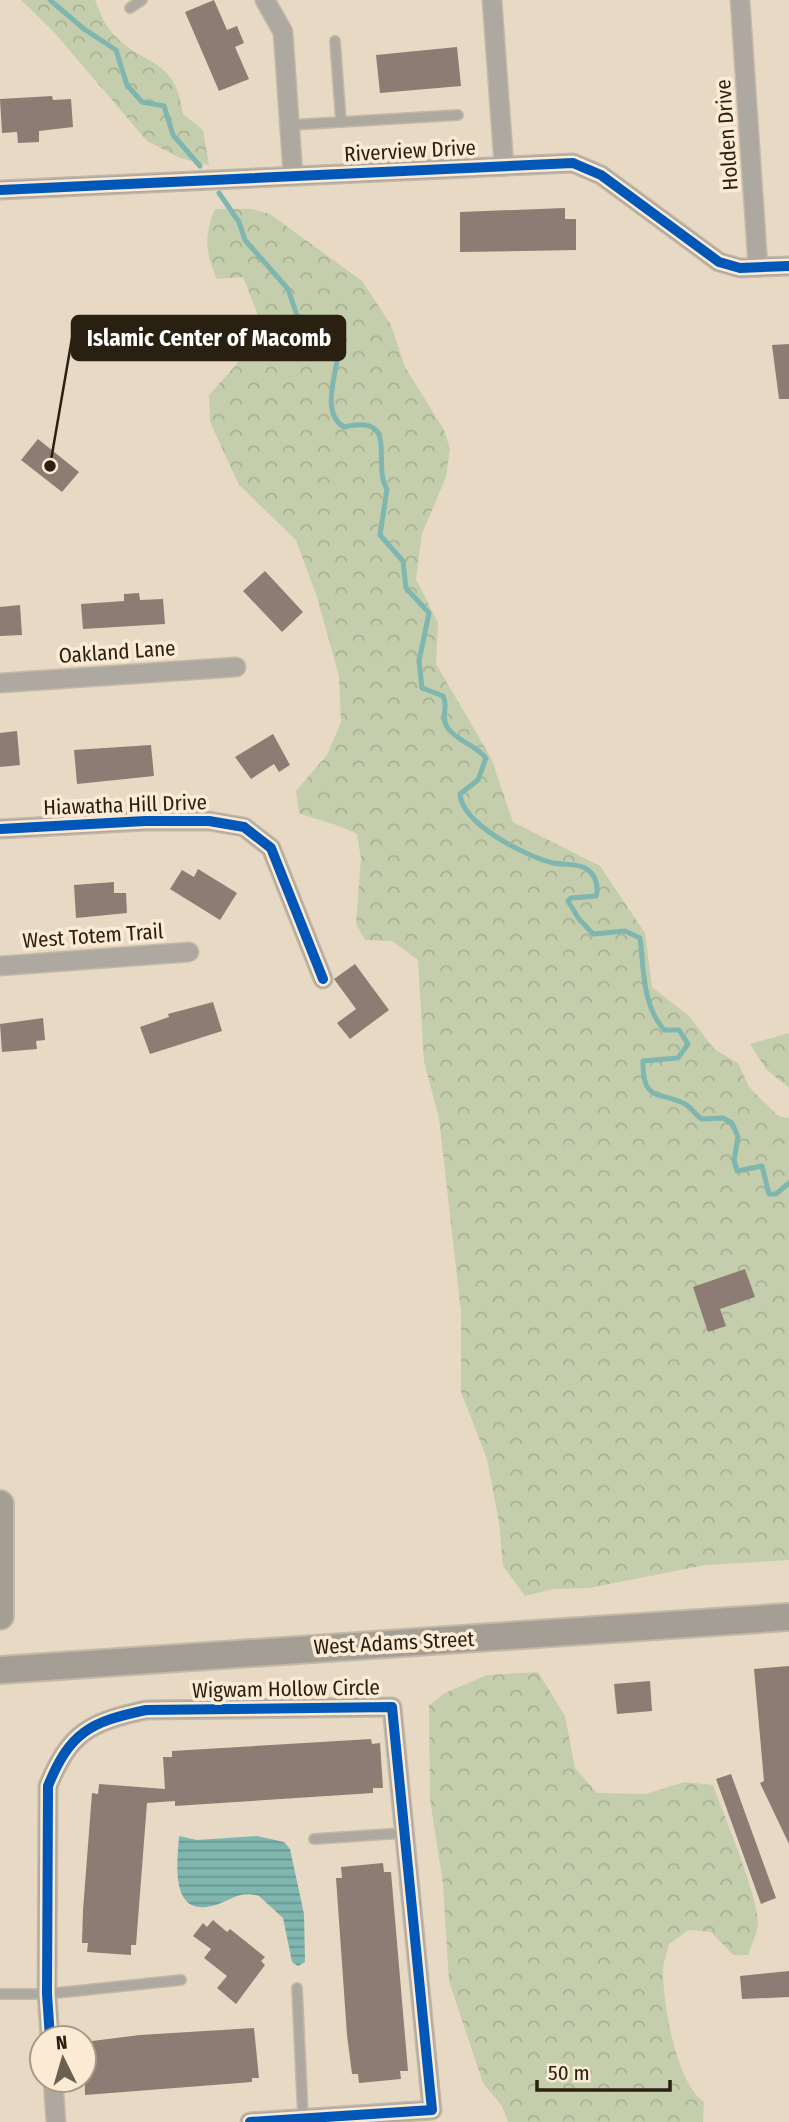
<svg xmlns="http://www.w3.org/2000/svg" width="789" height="2122" viewBox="0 0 789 2122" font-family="'Fira Sans Condensed',sans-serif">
<defs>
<pattern id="forest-crowns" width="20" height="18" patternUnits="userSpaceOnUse" patternTransform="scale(1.75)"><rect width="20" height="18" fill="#c4ceac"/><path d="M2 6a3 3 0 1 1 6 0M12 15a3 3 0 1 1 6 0" fill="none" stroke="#a9b193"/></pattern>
<pattern id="water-rules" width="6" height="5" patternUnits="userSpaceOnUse" patternTransform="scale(1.75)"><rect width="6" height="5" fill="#80b6b0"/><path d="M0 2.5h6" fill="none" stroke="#69948e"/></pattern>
</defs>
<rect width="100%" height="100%" fill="#e8d9c4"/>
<g fill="url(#forest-crowns)">
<path d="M 21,0 L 95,0 C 99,9 103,22 110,30 C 140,68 175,53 183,114 L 203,130 L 209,165 L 180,158 L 147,141 L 54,32 Z"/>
<path d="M 215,209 L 252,209 L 270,214 L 362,281 L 391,325 L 405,367 L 444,430 L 450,449 L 446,477 L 422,534 L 416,579 L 438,623 L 436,664 L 491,758 L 513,822 L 600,866 L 645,933 L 652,987 L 689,1016 L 714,1049 L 738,1063 L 749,1087 L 778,1116 L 789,1118 L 789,1560 L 706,1565 L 589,1588 L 554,1589 L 525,1596 L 503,1566 L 499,1522 L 487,1459 L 461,1392 L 461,1312 L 439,1118 L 424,1062 L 418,960 L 392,941 L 365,940 L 356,924 L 361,858 L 357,834 C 339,824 319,821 299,813 L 296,791 L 327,755 L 341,722 L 339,676 L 317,597 L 296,540 L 239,485 L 210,422 L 209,395 L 236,365 L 260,320 L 243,277 L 217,279 C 205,253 204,235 215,209 Z"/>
<path d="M 789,1033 L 789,1088 L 766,1069 L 750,1044 Z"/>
<path d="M 538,1672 L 565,1716 L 575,1768 L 597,1793 L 646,1794 L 684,1782 L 713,1785 C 724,1816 758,1894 758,1924 C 757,1934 751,1946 748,1955 L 733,1955 L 711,1932 L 689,1930 L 669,1944 C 667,1953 663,1962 663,1971 C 663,2005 676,2082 704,2102 L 703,2122 L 508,2122 L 502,2106 L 483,2083 L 449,1981 L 443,1884 L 430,1799 L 429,1705 L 445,1693 L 487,1675 Z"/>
</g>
<path fill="url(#water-rules)" d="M 179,1836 L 197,1840 L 257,1836 L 284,1842 L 290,1849 L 304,1914 L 305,1962 L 298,1966 L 292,1962 L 283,1918 L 259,1896 C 238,1890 230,1902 212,1906 C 168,1917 178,1858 179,1836 Z"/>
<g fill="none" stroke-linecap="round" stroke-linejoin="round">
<g stroke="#80b6b0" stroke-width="5">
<path d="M 50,0 L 84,29 L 116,50 L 127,85 L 142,102 L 164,106 L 173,135 L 200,166"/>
<path d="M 219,193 L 239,222 L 245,240 L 288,289 L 299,321 L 309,335 L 321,348 L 338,353 C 337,372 320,414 344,427 C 401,413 371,464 387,489 L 380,535 L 403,561 L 406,588 L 429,613 L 419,661 L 422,688 L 443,696 C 449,707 440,716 447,727 C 455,740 476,745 486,758 L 478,780 L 460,794 C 462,824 525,856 553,863 C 563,865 576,863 585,868 C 595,873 599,885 596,896 L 571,898 L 568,901 L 579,919 L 593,934 L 625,931 L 640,938 C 644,970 642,1004 664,1030 L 679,1030 L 688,1044 L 678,1058 L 643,1061 C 642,1103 660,1091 685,1104 C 692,1108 695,1115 702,1119 L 723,1118 L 732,1123 L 738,1137 L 734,1160 L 737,1171 L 762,1166 L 769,1194 L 776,1194 L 789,1183"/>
</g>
</g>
<g fill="#8c7c73">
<path d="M 214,0 L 227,30 L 237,26 L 244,43 L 235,47 L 249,79 L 219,91 L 185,12 Z"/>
<path d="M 457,47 L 461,86 L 380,93 L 376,55 Z"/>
<path d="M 52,96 L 53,100 L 71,99 L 73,127 L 39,131 L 39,142 L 18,143 L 17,132 L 2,133 L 0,99 Z"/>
<path d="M 565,208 L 565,219 L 576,219 L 576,250 L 460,252 L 460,212 Z"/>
<path d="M 789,344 L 789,399 L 779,399 L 772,345 Z"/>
<path d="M 38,439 L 79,472 L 62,492 L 21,460 Z"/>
<path d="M 265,571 L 303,612 L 282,632 L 243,591 Z"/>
<path d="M 139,593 L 140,600 L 163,599 L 165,624 L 83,629 L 81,604 L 124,601 L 124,594 Z"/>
<path d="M 20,605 L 22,635 L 0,636 L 0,607 Z"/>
<path d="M 17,731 L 20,765 L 0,767 L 0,733 Z"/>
<path d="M 273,734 L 290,765 L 279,772 L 274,764 L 251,779 L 235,757 Z"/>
<path d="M 151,745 L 154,776 L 77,784 L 74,750 Z"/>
<path d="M 198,869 L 237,893 L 220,920 L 170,889 L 182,870 L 194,877 Z"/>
<path d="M 114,882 L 114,893 L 126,893 L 127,913 L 76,918 L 74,885 Z"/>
<path d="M 355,964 L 389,1010 L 350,1039 L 337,1023 L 356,1009 L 334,979 Z"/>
<path d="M 213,1002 L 222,1031 L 150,1054 L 140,1027 L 169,1017 L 168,1014 Z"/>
<path d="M 43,1018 L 45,1040 L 36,1041 L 37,1049 L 2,1052 L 0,1024 Z"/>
<path d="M 745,1269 L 755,1297 L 720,1309 L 726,1326 L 708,1332 L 693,1287 Z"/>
<path d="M 789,1666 L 789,1844 L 760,1783 L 764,1781 L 754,1669 Z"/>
<path d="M 650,1681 L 652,1711 L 617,1714 L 614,1684 Z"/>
<path d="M 371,1739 L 372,1744 L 380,1743 L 383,1788 L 373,1788 L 373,1793 L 175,1806 L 175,1801 L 147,1803 L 136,1945 L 131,1945 L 131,1955 L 87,1952 L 88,1943 L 82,1943 L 83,1910 L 92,1793 L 98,1794 L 99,1784 L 165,1789 L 163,1757 L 172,1757 L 172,1751 Z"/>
<path d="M 731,1774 L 776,1898 L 761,1904 L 716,1779 Z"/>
<path d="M 383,1863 L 384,1872 L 391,1872 L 408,2071 L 400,2071 L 401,2079 L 359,2083 L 358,2074 L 352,2074 L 347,2035 L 336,1878 L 342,1878 L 341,1867 Z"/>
<path d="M 213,1920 L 227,1932 L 230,1929 L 265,1957 L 261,1961 L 265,1965 L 236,2004 L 217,1988 L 227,1976 L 204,1958 L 211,1949 L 193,1936 L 203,1923 L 207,1927 Z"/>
<path d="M 789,1971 L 789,1997 L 742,1999 L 740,1976 Z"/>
<path d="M 254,2028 L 259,2078 L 252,2078 L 252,2082 L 85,2095 L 84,2042 L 140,2035 Z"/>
</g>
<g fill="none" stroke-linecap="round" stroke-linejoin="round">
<defs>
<g id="lane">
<path d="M 130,8 L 142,0"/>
<path d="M 341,122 L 458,115"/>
<path d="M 290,125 L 341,122 L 335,41"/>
<path d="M 314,1839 L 404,1833"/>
<path d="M 297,1988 L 303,2117"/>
<path d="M 0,1994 L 47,1994 L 181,1980"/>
</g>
<g id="street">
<path d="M 265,0 L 283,32 L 293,175"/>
<path d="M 492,0 L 504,166"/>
<path d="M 740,0 L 758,267"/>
<path d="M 0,190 L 573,163 L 601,175 L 719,262 L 740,268 L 789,266"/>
<path d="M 0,683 L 236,667"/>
<path d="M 0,829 L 145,821 L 209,821 L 244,827 L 271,848 L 323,979"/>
<path d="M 0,966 L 189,952"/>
<path d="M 50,2038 L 47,1994 L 48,1786 C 70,1732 90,1722 146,1710 L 392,1707 L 432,2110 L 250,2122"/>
<path d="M 53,2080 L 56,2122"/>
</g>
<g id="secondary">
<path d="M 0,1504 L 0,1616"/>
<path d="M 0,1670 L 789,1617"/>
</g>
</defs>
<use href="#lane" stroke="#c3b7a6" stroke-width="12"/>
<use href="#street" stroke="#c3b7a6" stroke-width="21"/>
<use href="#secondary" stroke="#c3b7a6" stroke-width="30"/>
<use href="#lane" stroke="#aea9a0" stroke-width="9"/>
<use href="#street" stroke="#aea9a0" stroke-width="18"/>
<use href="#secondary" stroke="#a49e94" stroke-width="26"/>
<defs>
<g id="cycleway">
<path d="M 0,190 L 573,163 L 601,175 L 719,262 L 740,268 L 789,266"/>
<path d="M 0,829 L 145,821 L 209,821 L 244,827 L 271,848 L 323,979"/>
<path d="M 50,2038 L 47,1994 L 48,1786 C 70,1732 90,1722 146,1710 L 392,1707 L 432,2110 L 250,2122"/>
</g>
</defs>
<use href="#cycleway" stroke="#fcebd4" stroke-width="15"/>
<use href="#cycleway" stroke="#0057b8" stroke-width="10"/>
</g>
<g text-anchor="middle" stroke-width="7" stroke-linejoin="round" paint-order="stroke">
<g font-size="21" fill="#2a2012" stroke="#fcebd4">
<text transform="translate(727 135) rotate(-94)" y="7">Holden Drive</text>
<text transform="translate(410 151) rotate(-3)" y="7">Riverview Drive</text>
<text transform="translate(117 652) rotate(-4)" y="7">Oakland Lane</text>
<text transform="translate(125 805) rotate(-2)" y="7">Hiawatha Hill Drive</text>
<text transform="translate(93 936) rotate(-4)" y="7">West Totem Trail</text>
<text transform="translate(394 1643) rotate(-3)" y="7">West Adams Street</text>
<text transform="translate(286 1689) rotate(-1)" y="7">Wigwam Hollow Circle</text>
</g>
</g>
<path fill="none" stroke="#2a2012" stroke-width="2.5" d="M50 466L72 338"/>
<circle fill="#2a2012" stroke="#fcebd4" stroke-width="2.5" cx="50" cy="466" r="7"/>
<rect fill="#2a2012" stroke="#2a2012" stroke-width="2.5" x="72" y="316" width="273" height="44" rx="7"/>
<g font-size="23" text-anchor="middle" font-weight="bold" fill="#fff">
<text x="209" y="346">Islamic Center of Macomb</text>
</g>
<g transform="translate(63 2059) rotate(355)"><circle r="33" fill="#fcebd4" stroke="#a89a86" stroke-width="2"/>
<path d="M0-5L12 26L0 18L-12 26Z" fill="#6c6150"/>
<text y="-10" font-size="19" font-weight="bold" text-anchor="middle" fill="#2a2012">N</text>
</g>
<path d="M537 2080v10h133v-10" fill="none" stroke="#2a2012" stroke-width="3.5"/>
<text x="548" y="2080" font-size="21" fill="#2a2012" stroke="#fcebd4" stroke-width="5" paint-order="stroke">50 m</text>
</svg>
